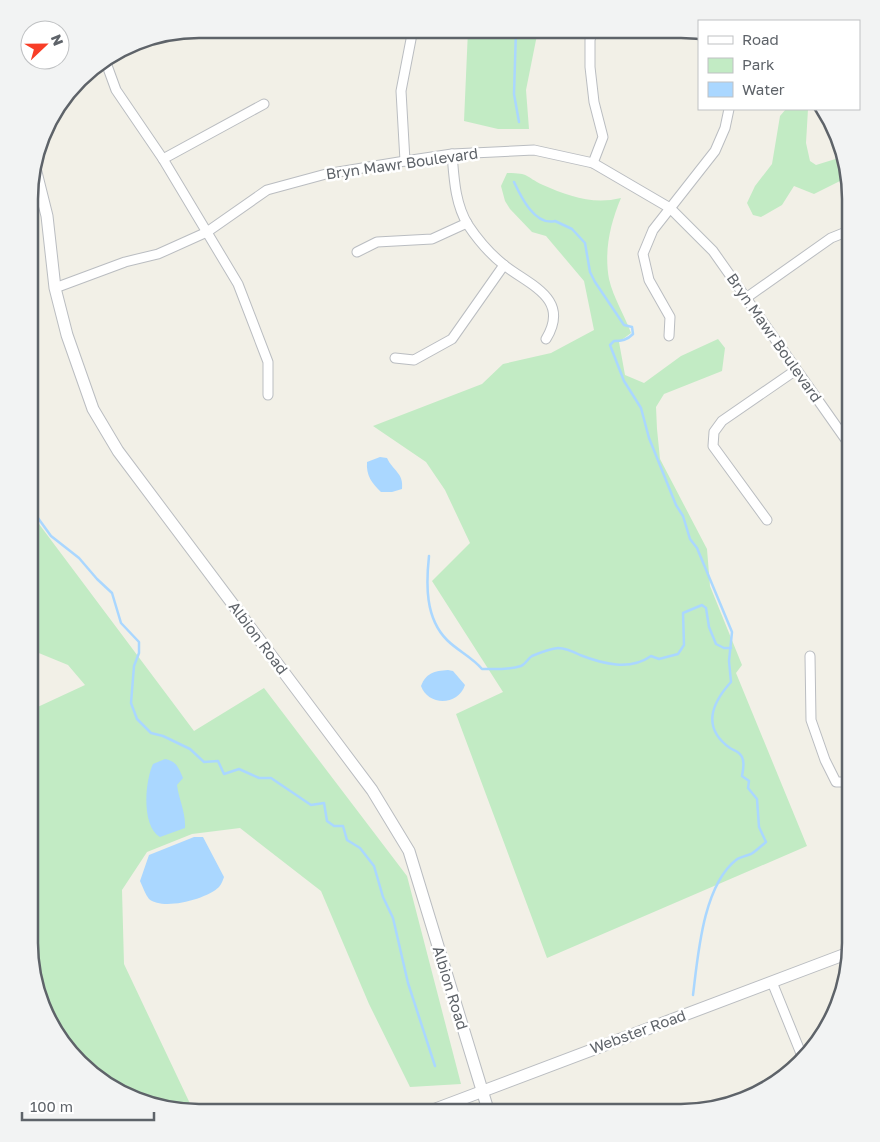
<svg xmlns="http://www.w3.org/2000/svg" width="880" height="1142" viewBox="0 0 880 1142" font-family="'Golos Text',sans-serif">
<rect width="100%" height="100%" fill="#f2f0e7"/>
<g fill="#c2ebc4">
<path d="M 468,30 L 538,30 L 526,90 L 529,129 L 498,129 L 464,121 Z"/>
<path d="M 786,109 L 808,109 L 806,143 L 810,161 L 816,165 L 842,157 L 846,178 L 814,194 L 794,186 L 782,205 L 761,217 L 753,215 L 747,203 L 755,186 L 772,164 L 780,116 Z"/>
<path d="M 507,173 C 530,173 524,176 543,185 C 568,196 593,205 621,198 C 610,224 604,251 609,279 C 613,297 625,316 631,333 L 619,342 L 625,375 L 644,383 L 681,356 L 718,339 L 725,348 L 722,371 L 664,394 L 656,407 L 657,429 L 660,459 L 707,549 L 710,586 L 742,665 L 736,673 L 807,846 L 547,958 L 456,714 L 503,692 L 432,581 L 470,543 L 445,490 L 426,462 L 373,426 L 482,384 L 503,364 L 551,353 L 594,330 L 584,281 L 546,236 L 532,232 L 510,209 L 505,201 L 501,186 Z"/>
<path d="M 30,512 L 194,731 L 264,688 L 407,876 L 461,1084 L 410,1087 L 369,1004 L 321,891 L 240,828 L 192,834 L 147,852 L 122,890 L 124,964 L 194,1112 L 177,1112 L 104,1084 L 46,1019 L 29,944 L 29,711 L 85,685 L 68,665 L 29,649 Z"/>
</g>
<g fill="#aad7ff">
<path d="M 380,457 L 387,458 C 393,471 404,473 402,489 L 392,492 L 381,492 C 372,483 366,476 367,462 Z"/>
<path d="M 448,670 L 453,671 L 465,685 C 458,706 428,706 421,686 C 426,673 434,671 448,670 Z"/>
<path d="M 165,759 C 177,761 179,769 183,778 L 177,785 C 179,800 186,813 185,828 L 160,837 C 141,826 145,781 153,764 Z"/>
<path d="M 194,837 L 203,837 L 224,877 C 223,880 221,885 219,887 C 207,899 163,911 149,899 C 145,894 143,887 140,881 L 149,855 Z"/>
</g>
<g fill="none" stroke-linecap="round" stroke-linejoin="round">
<g stroke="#aad7ff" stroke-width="2.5">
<path d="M 516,30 L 514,94 L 519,122"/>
<path d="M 514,182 C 521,197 535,226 555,221 L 572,229 L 585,243 L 590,272 L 595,282 L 624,325 L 632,327 L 633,334 C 627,340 622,341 614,341 L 610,345 L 624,381 L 641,408 L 649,438 L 676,505 L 683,516 L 690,539 L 697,548 L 732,632 L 729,661 L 731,682 C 711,704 702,728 730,748 C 735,751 739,751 742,757 C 745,763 743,770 742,776 L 749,781 L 748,788 L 757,799 L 759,827 L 766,842 C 761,846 756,851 751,854 C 746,856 740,857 736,860 C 703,886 698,955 693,995"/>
<path d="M 30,507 L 51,536 L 79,558 L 97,579 L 112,593 L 121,623 L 139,642 L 139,653 L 134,666 L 131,703 L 137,719 L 151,733 L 163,736 L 190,749 L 204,762 L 218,761 L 224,774 L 239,769 L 259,778 L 271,778 L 311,805 L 324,803 L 327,821 L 334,826 L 343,826 L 347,840 L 360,848 L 374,866 L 383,897 L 393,918 L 408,983 L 435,1066"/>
<path d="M 429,556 C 426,584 425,618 447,640 C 458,651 472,657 482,669 C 495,669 509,670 521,666 C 526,664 528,658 532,656 C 539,653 551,649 558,648 C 566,648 574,652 580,655 C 603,664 630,671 651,656 L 659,659 L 678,654 L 684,645 L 683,613 L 702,605 L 706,608 L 709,627 L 716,644 L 724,648 L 731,648"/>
</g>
<defs>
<g id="minor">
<path d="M 105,60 L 116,90 L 163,159 L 238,284 L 268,362 L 268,395"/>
<path d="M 452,154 C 454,178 455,204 468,225 C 478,240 490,254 504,265 C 529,285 571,298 546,339"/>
<path d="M 163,159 L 264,104"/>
<path d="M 405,161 L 401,91 L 413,29"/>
<path d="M 593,163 L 603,137 L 594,102 L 590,67 L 590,40 L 593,30"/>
<path d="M 357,252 L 377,242 L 432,239 L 467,223"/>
<path d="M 55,288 L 125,262 L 158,254 L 207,232 L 267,190 L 326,174 L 405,161 L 452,154 L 534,150 L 593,163 L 670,208 L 713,251 L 851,447"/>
<path d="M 746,298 L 831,238 L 851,230"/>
<path d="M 669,336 L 670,317 L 649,280 L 643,254 L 653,230 L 715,151 L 725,128 L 729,109"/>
<path d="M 395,358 L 414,360 L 452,339 L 504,265"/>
<path d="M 767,520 L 713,446 L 714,432 L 722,421 L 796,370"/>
<path d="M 810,656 L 811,720 L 825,760 L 836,782 L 851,782"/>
<path d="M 772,982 L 802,1056"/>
</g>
<g id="tertiary">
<path d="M 34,164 L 47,216 L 55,288 L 67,335 L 93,409 L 118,451 L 372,790 L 409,851 L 489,1113"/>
<path d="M 425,1113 L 851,952"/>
</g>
</defs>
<use href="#minor" stroke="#babdc1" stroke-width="11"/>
<use href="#tertiary" stroke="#babdc1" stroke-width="13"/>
<use href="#minor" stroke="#fff" stroke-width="9"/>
<use href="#tertiary" stroke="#fff" stroke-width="11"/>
</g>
<g text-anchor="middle" stroke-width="5" stroke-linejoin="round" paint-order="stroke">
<g font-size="15" fill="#5e6369" stroke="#fff">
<text transform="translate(402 164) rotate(-8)" y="5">Bryn Mawr Boulevard</text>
<text transform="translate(774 338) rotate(55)" y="5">Bryn Mawr Boulevard</text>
<text transform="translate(258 638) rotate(53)" y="5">Albion Road</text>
<text transform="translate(450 988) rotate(73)" y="5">Albion Road</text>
<text transform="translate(638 1032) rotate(-20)" y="5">Webster Road</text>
</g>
</g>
<path d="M0 0H880V1142H0ZM199 38H681A161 161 0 0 1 842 199V943A161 161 0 0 1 681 1104H199A161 161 0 0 1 38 943V199A161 161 0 0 1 199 38Z" fill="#f2f3f3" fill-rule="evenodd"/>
<path fill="none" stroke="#5e6369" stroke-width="2.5" d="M199 38H681A161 161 0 0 1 842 199V943A161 161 0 0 1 681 1104H199A161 161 0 0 1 38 943V199A161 161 0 0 1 199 38Z"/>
<rect x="698" y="20" width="162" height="90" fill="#ffffff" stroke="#bfc1c3"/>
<rect x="708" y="36" width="25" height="8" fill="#ffffff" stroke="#bfc1c3"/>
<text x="742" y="45" font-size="15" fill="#5e6369">Road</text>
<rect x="708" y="58" width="25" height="15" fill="#c2ebc4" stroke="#bfc1c3"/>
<text x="742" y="70" font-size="15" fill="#5e6369">Park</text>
<rect x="708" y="82" width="25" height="15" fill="#aad7ff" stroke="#bfc1c3"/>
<text x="742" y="95" font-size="15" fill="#5e6369">Water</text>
<g transform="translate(45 45) rotate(68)"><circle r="24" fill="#ffffff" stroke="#bfc1c3"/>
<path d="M0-4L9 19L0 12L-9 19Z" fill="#f83e27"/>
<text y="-8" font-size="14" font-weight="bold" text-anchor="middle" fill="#5e6369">N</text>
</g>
<path d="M22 1112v8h132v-8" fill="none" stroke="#5e6369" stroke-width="2.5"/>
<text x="30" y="1112" font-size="15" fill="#5e6369" stroke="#ffffff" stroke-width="4" paint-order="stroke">100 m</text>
</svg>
